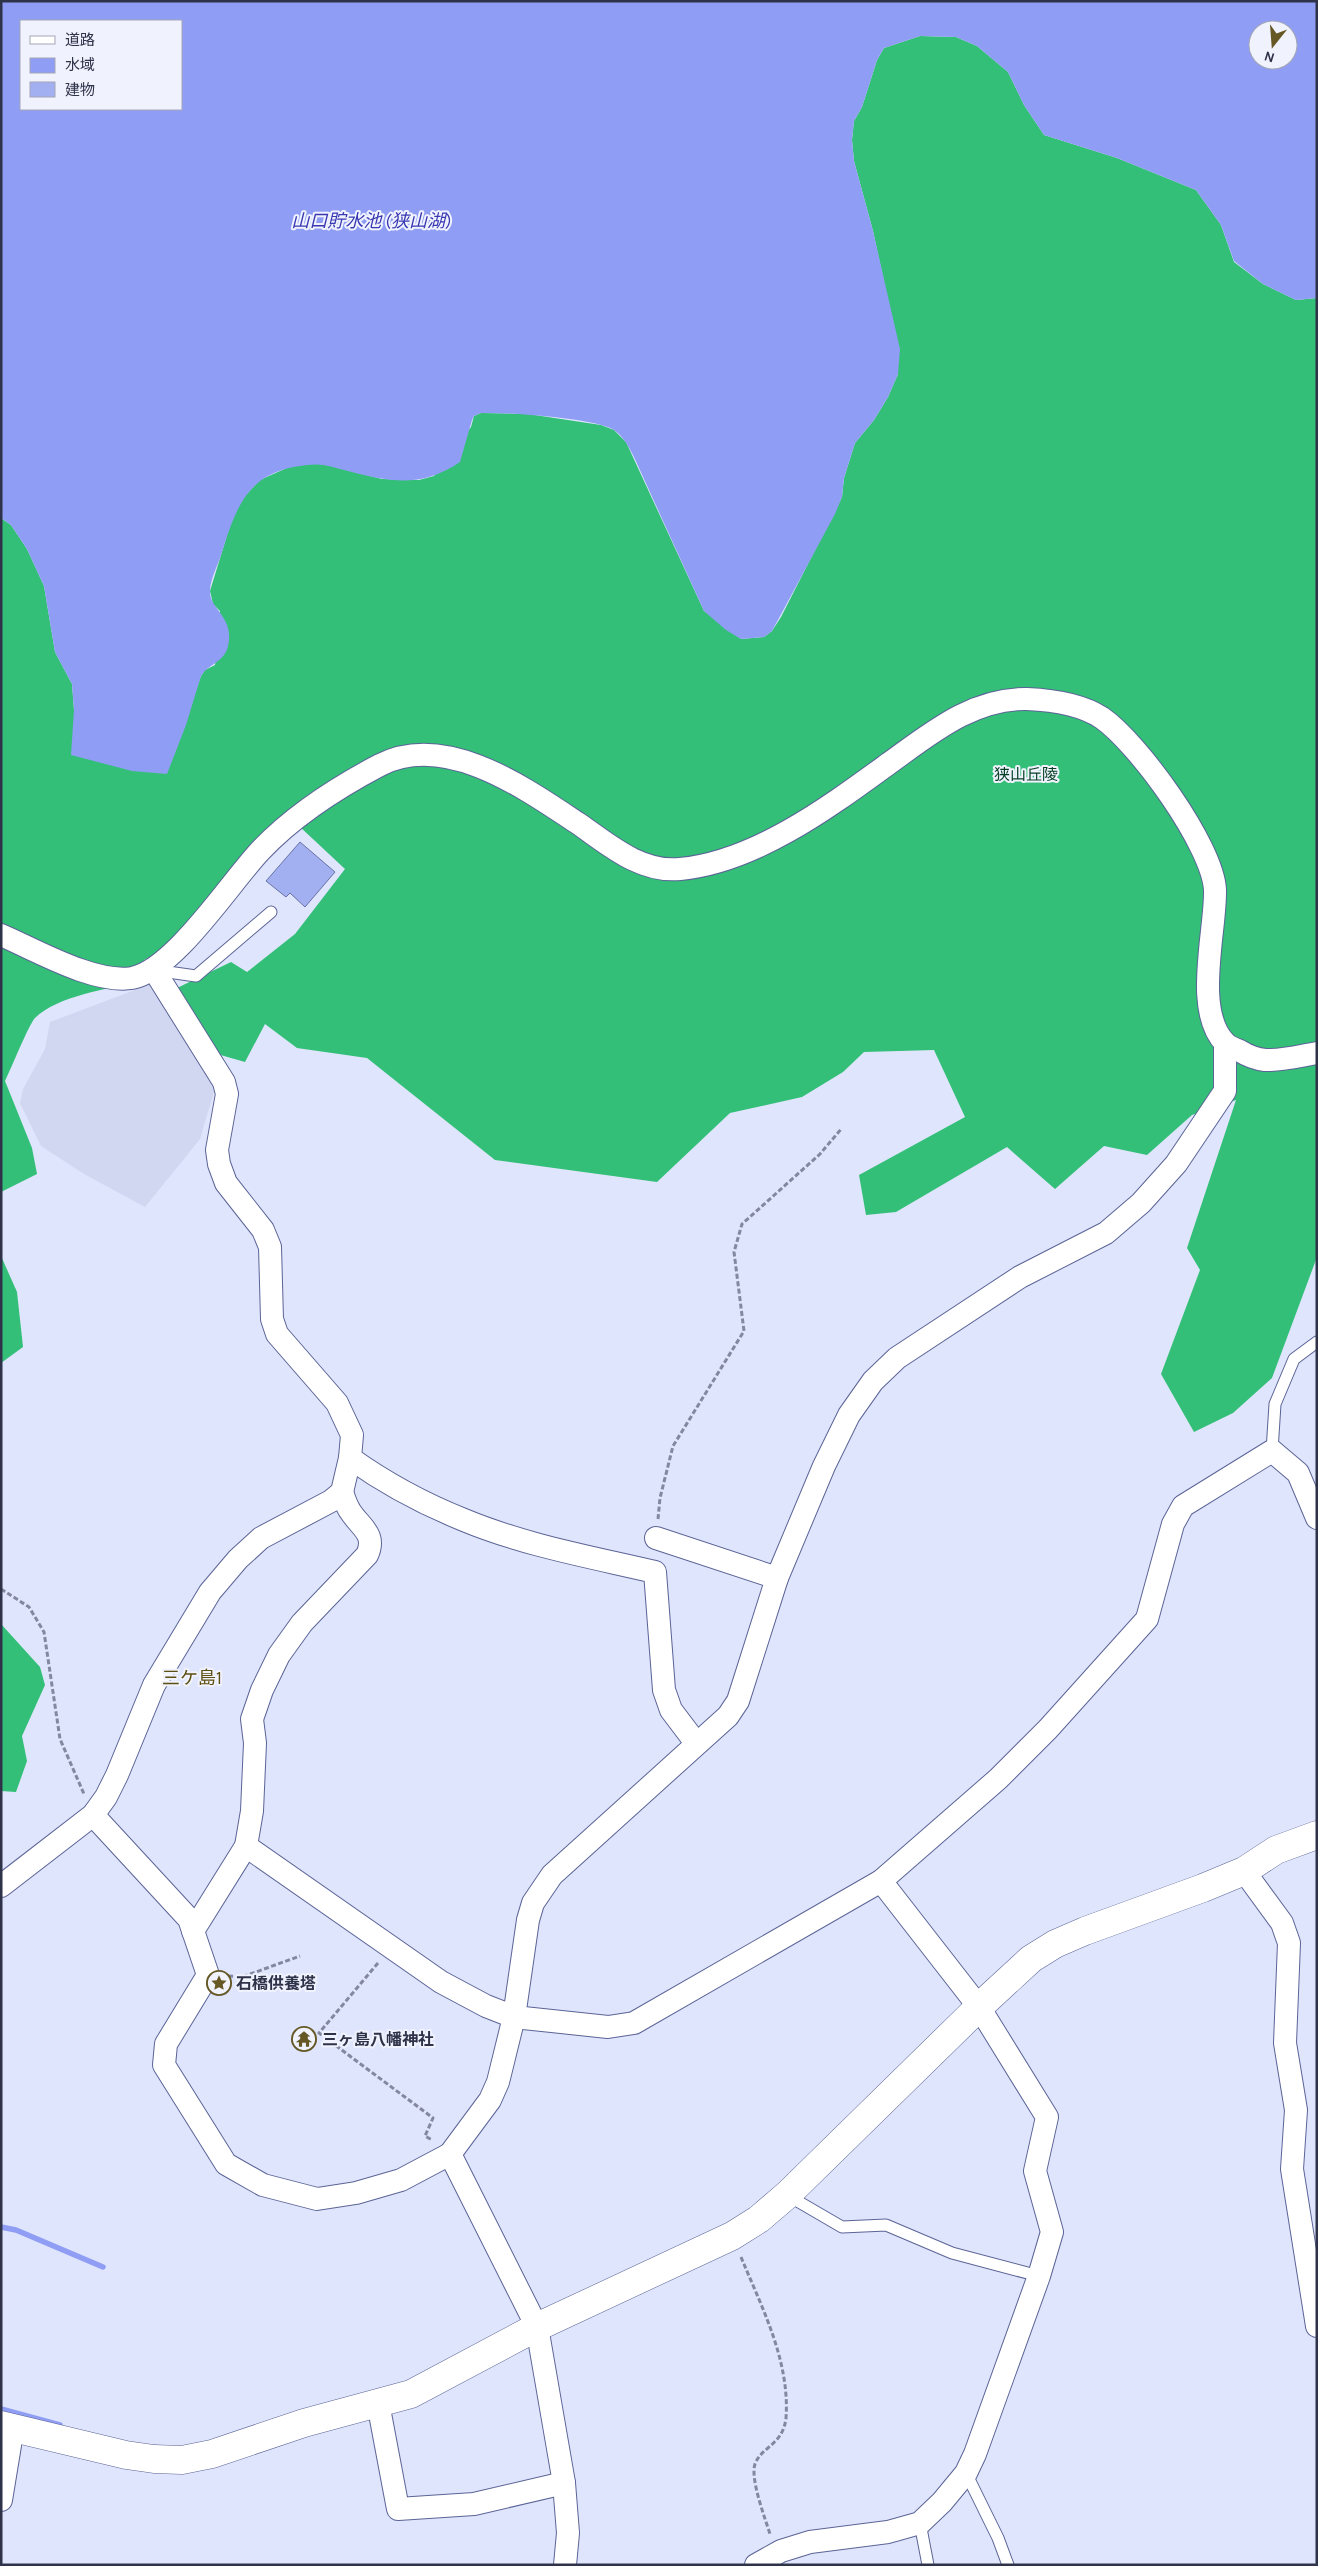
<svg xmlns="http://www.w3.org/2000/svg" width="1318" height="2566" viewBox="0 0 1318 2566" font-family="Karla,'Noto Sans JP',sans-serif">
<rect width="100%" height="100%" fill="#dfe5fc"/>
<path fill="#d1d7f1" d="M 156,982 L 215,1088 L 200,1139 L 145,1207 L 84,1174 L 41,1146 L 20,1103 L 23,1089 L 45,1049 L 50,1022 Z"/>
<g fill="#33bf77">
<path d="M 920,36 L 956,37 L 977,46 L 1008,72 L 1024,105 L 1044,135 L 1117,158 L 1196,190 L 1221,225 L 1234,262 L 1263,284 L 1296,300 L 1317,298 L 1317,1257 L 1272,1378 L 1233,1413 L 1194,1432 L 1161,1374 L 1200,1270 L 1187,1248 L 1236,1100 L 1192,1115 L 1147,1155 L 1104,1146 L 1055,1189 L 1007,1147 L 896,1212 L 866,1215 L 859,1175 L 965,1117 L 934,1050 L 864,1052 L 843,1072 L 802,1097 L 730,1113 L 657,1182 L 495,1160 L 367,1058 L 297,1048 L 265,1024 L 245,1062 L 210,1052 L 175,989 L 231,962 L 247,972 L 295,934 L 345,869 L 299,826 L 170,948 L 144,960 L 140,982 C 110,988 57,996 35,1018 C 29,1024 11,1069 5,1081 L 32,1148 L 37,1174 L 1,1192 L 1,518 L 11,525 L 27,549 L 44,586 L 55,652 L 72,684 L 74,710 L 182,731 L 201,676 L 205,670 L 215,665 L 220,611 L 213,604 L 210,591 L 232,519 L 241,500 L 260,480 L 291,466 L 319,463 L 382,479 L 419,480 L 434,476 L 471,427 L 474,416 L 481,413 L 528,414 L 601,425 L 614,430 L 626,442 L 704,611 L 741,639 L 764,637 L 772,631 L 781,617 L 842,497 L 844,478 L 855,443 L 874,420 L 888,397 L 898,374 L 892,319 L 873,231 L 854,161 L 852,140 L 854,121 L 862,107 L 877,60 L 884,48 Z"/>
<path d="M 1,1256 L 17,1292 L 23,1347 L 1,1363 Z"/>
<path d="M 1,1624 L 40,1667 L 45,1685 L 22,1736 L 27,1761 L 16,1792 L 1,1791 Z"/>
</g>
<path fill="#8f9ef4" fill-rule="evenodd" d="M 1,1 L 1317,1 L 1317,298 L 1296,300 L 1263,284 L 1234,261 L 1221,225 L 1196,190 L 1117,158 L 1044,135 L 1024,105 L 1008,72 L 977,46 L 956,37 L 920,36 L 884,48 L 877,60 L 862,107 L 854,121 L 852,140 L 854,161 L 873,231 L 900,349 L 898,374 L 888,397 L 874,420 L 855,443 L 844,478 L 842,497 L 835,514 L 772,631 L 764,637 L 741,639 L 726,630 L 704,611 L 634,457 C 629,447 623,436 614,430 C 596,418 505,412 481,413 L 474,416 L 472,420 L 460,462 C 422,488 390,482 348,471 C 332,467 323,463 307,465 C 250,471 238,501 222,552 C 219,563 210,579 210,591 C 209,609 235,617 228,646 C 224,663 209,663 201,676 L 186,725 L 167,774 L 132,771 L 71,755 L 74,710 L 72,684 L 55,652 L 44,586 L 27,549 L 11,525 L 1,518 ZM 21,21 L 181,21 L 181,109 L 21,109 ZM 1258,30 L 1288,30 L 1288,60 L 1258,60 Z"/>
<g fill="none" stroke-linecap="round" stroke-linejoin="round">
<g stroke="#8f9ef4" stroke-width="5.5">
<path d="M 1,2227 L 16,2230 L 103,2267"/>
<path d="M 1,2409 L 60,2425"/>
</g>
</g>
<path fill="#a2aff0" stroke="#6972a5" d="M 300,842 L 335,872 L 305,907 L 290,893 L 286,897 L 266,881 Z"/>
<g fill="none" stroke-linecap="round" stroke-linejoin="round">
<defs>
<g id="service">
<path d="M 154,970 L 196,976 L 271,912"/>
<path d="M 1272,1451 L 1275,1404 L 1294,1359 L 1317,1342"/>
<path d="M 787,2195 L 842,2227 L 886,2225 L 952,2253 L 1039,2276"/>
<path d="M 966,2473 L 998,2538 L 1008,2565"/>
<path d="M 920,2523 L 928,2565"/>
</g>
<g id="minor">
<path d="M 1,935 C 36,950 94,984 132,978 C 174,970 230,883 260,851 C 293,816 338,787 380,765 C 446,731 526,789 579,824 C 609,845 641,873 680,869 C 755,862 829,807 888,764 C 930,734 972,698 1027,699 C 1051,700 1081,704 1102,718 C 1138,743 1213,846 1215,890 C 1216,931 1193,1010 1225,1043 C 1229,1047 1235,1049 1240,1051 C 1248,1056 1256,1059 1265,1060 C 1281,1061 1300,1056 1317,1053"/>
<path d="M 154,970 L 224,1082 L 227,1094 L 217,1150 L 219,1164 L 226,1183 L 263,1230 L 270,1247 L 272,1319 L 277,1334 L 337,1403 L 352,1435 L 350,1458 C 385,1483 424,1504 464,1520 C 524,1545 591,1557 655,1572 L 664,1690 L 671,1710 L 696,1743"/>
<path d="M 656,1538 L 777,1578"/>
<path d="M 93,1815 L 189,1919 L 208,1975 L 166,2044 L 164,2065 L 226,2164 L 263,2185 L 317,2199 L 356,2193 L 401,2180 L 450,2154 L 537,2327 L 564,2483 L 568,2533 L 565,2565"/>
<path d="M 246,1846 L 252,1811 L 255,1743 L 252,1719 L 262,1690 L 279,1655 L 302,1623 L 367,1555 C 377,1534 360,1527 350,1511 C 346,1505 344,1498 342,1492"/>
<path d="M 1244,1871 L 1282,1923 L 1289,1943 L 1285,2043 L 1296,2110 L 1292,2169 L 1317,2326"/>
<path d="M 881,1881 L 998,1779 L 1048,1729 L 1147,1619 L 1173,1524 L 1183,1506 L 1272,1451 L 1298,1473 L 1317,1518"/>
<path d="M 1,1886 L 93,1815 L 106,1797 L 117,1775 L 154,1685 L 210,1592 L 238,1559 L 261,1538 L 331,1501 L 342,1492 L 350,1458"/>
<path d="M 193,1931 L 246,1846 L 441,1982 L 486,2006 L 514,2017 L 608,2027 L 634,2023 L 881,1881 L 979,2007 L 1047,2117 L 1035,2171 L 1052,2232 L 1039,2276 L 975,2454 L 966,2473 L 942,2502 L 920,2523 L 888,2532 L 810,2542 L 781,2551 L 756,2565"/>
<path d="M 450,2154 L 490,2100 L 498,2082 L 514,2017 L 528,1920 L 533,1903 L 552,1875 L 728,1716 L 738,1701 L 777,1578 L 824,1466 L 849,1415 L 873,1381 L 897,1358 L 1020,1277 L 1106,1233 L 1141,1203 L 1176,1164 L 1225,1091 L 1225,1043"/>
<path d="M 378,2403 L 398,2509 L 474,2504 L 564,2483"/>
<path d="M 1,2500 L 13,2427"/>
</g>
<path id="tertiary" d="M 1,2425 L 126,2455 L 154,2459 L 182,2460 L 212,2454 L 304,2423 L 411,2394 L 537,2327 L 732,2236 L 759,2219 L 787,2195 L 979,2007 L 1031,1959 L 1055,1944 L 1085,1931 L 1203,1888 L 1244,1871 L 1276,1850 L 1317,1835"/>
</defs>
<use href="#service" stroke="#5b6496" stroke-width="13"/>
<use href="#minor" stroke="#5b6496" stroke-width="24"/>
<use href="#tertiary" stroke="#5b6496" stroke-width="29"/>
<g stroke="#83889f" stroke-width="3" stroke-dasharray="5 2.5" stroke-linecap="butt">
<path d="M 658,1519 L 660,1498 L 673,1446 L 744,1331 L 734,1252 L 742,1224 L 820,1154 L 842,1128"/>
<path d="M 1,1589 L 29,1607 L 44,1632 L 60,1739 L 84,1794"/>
<path d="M 378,1963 L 319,2033 L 433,2118 L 425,2136 L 432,2140"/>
<path d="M 228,1976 L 242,1977 L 300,1956"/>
<path d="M 741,2257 C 762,2308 790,2361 786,2418 C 783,2445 761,2447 755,2464 C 750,2479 765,2518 770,2534"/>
</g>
<use href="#service" stroke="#fff" stroke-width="11"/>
<use href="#minor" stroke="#fff" stroke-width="22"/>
<use href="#tertiary" stroke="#fff" stroke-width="28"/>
</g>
<defs>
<symbol id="sight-ring" viewBox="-11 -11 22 22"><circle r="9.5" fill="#f0f3fe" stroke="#655825" stroke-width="1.5"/><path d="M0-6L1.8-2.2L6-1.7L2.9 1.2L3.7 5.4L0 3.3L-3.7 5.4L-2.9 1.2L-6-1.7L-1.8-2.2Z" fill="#655825"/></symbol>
<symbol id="temple-ring" viewBox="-11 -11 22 22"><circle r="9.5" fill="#f0f3fe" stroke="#655825" stroke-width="1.5"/><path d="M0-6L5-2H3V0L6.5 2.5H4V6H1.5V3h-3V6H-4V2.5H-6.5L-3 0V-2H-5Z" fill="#655825"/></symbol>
</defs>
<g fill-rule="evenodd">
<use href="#sight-ring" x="205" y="1969" width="28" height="28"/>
<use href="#temple-ring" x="290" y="2025" width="28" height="28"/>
</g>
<g text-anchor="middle" stroke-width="4" stroke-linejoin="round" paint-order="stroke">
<g font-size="16" fill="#043d21" stroke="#f0f3fe">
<text x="1026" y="780">狭山丘陵</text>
</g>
<g font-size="16" font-weight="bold" fill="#2f3349" stroke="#f0f3fe" text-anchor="start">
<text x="236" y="1989">石橋供養塔</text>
<text x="322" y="2045">三ヶ島八幡神社</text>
</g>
<g font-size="18" font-style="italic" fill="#3938b3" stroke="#f0f3fe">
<text x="371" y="227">山口貯水池 (狭山湖)</text>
</g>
<g font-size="18" fill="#5e5012" stroke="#f0f3fe">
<text x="192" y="1684">三ケ島1</text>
</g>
</g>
<rect width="1318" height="2566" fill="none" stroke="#2f3349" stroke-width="5"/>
<rect x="20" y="20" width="162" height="90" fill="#f0f3fe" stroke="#a3a6b6"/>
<rect x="30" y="36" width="25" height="8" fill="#ffffff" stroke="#a3a6b6"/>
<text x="65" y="45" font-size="15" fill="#2f3349">道路</text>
<rect x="30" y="58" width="25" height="15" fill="#8f9ef4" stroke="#a3a6b6"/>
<text x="65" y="70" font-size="15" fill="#2f3349">水域</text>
<rect x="30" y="82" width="25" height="15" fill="#a2aff0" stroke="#a3a6b6"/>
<text x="65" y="95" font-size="15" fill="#2f3349">建物</text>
<g transform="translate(1273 45) rotate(197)"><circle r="24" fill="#f0f3fe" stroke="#a3a6b6"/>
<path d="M0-4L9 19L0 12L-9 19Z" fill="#655825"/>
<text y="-8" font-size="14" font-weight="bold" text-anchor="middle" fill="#2f3349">N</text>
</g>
</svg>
